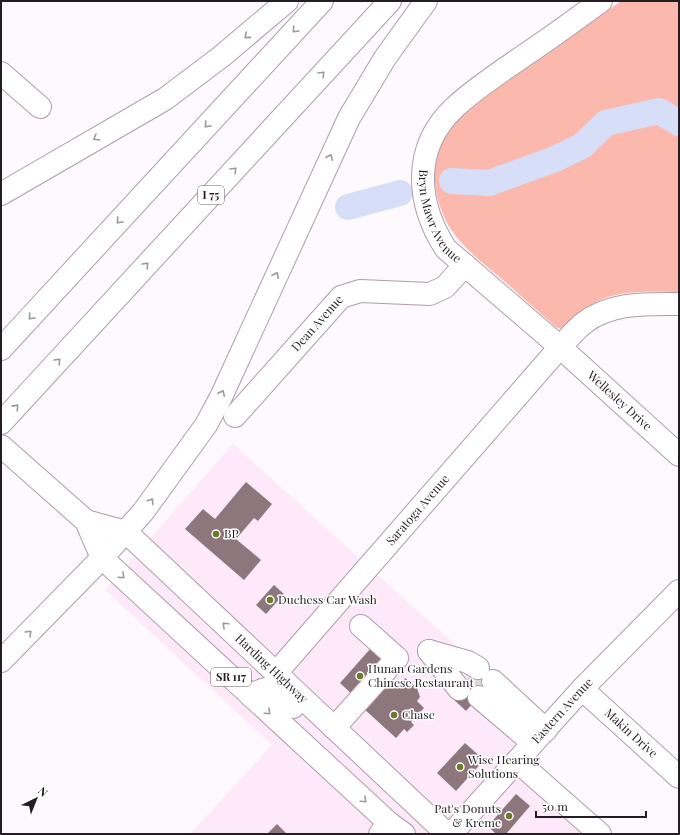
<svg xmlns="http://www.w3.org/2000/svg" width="680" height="835" viewBox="0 0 680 835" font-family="'Playfair Display',serif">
<rect width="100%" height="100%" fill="#fdf9fc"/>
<path fill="#fee9fa" d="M 233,444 L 547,728 L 517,762 L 599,834 L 190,834 L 272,745 L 105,590 Z"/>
<path fill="#fbb9ad" d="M 621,1 L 679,1 L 679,292 C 652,292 616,289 593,304 C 582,312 574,325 561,329 L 556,327 C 536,310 517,292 497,275 C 481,262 464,248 452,231 C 431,199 427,155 452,124 C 471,101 508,81 532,64 C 562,43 591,22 621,1 Z"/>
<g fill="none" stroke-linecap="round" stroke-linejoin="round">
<g stroke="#d7def8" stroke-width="26">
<path d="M 452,181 L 489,183 L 555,159 L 582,146 L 606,123 L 659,111 L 679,123"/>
<path d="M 348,207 L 400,193"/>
</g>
</g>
<g fill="#8d767c">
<path d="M 246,482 L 272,504 L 258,521 L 254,518 L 236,539 L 261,560 L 244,580 L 185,529 L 203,509 L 215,519 Z"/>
<path d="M 274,585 L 284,594 L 266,614 L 256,605 Z"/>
<path d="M 371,648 L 383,659 L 355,697 L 340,683 Z"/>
<path d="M 478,668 L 493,681 L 466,711 L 451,697 Z"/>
<path d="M 390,678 L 398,686 L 405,678 L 417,688 L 420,697 L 417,701 L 424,708 L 411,722 L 414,725 L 407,732 L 404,729 L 396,738 L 363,708 Z"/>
<path d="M 465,743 L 484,760 L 456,791 L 437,773 Z"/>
<path d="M 516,794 L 530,806 L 506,834 L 496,834 L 488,826 Z"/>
<path d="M 277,824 L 287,834 L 267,834 Z"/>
</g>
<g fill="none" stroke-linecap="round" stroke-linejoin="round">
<path stroke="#dcd8db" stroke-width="22" stroke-dasharray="22 11" stroke-linecap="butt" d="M 468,679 L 483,692"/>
<defs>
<g id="minor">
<path id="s1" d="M 601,1 C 575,20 549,39 522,57 C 499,73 474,89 454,108 C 412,148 416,203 446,249 L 560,347 L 679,455"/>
<path d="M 1,73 L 40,107"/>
<path id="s2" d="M 235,416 L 341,297 L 360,291 L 430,294 L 445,287 L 465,265"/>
<path d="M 429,651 L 468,662 L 478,668"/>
<path d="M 429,651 L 459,689"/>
<path id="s3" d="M 276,673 L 560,347 C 568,339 575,330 584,323 C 611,302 647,304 679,304"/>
<path d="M 493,681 L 546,730"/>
<path id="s4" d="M 582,689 L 679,777"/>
<path d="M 479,697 L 533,743"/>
<path d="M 334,728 L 397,658 L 361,626"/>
<path d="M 517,761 L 600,834"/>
<path d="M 380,834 L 389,823"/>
<path id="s5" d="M 451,834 L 582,689 L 679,591"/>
</g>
<g id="major">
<path d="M 1,446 L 86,521 L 102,558 L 389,823 L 404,834"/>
<path id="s6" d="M 86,521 L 126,532 L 447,834"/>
<path d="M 251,696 C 273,681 275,691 293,707"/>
</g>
<g id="highway">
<path d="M 1,194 L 165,99 L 222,56 L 287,1"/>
<path d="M 1,349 L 322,1"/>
<path d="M 1,423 L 390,1"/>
<path d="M 1,661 L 102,558 L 143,512 L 206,425 L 221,397 L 349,118 L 385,58 L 426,1"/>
</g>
</defs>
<use href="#minor" stroke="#ae9cab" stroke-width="24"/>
<use href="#major" stroke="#ae9cab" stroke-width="24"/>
<use href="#highway" stroke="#ae9cab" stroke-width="24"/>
<use href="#minor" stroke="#fff" stroke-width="22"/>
<use href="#major" stroke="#fff" stroke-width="22"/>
<use href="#highway" stroke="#fff" stroke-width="22"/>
</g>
<defs><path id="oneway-chevron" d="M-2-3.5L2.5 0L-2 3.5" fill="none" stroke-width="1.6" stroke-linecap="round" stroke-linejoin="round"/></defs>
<g stroke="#9c999c">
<use href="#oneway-chevron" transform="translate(295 30) rotate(133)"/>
<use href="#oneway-chevron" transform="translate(247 36) rotate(140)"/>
<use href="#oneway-chevron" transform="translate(322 74) rotate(-47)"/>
<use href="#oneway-chevron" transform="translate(207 125) rotate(133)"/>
<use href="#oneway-chevron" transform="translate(96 138) rotate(150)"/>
<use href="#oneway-chevron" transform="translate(330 157) rotate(-65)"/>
<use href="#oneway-chevron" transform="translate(234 170) rotate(-47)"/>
<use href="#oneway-chevron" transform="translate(119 221) rotate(133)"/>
<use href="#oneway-chevron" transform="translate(146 265) rotate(-47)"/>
<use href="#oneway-chevron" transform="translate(276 275) rotate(-65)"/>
<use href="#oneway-chevron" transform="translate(31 317) rotate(133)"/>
<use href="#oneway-chevron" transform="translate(58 361) rotate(-47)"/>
<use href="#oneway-chevron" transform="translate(222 393) rotate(-65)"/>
<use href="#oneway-chevron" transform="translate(16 407) rotate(-48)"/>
<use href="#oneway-chevron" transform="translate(151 501) rotate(-56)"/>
<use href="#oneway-chevron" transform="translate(122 576) rotate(43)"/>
<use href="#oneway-chevron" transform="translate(225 625) rotate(-137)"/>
<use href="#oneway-chevron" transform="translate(29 633) rotate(-45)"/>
<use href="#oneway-chevron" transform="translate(268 712) rotate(43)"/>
<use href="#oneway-chevron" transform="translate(364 800) rotate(43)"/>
</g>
<g fill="#6c7a28" stroke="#fff" stroke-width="1.5">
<circle cx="216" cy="534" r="4"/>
<circle cx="270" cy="600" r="4"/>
<circle cx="360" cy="676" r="4"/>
<circle cx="394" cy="715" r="4"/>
<circle cx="460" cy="767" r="4"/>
<circle cx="509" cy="816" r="4"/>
</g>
<g text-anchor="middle" stroke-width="3" stroke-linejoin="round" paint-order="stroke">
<g fill="#fff" stroke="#666165" stroke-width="1">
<rect x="198" y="186" width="26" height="18" rx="3"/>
<rect x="211" y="668" width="40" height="18" rx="3"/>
</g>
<g font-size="11" font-weight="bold" fill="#241d23">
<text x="211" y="199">I 75</text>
<text x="231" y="681">SR 117</text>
</g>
<g font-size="12" fill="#241d23" stroke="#fff">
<text dy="4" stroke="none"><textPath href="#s1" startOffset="303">Bryn Mawr Avenue</textPath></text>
<text dy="4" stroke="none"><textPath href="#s2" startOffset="124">Dean Avenue</textPath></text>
<text dy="4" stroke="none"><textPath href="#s1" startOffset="567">Wellesley Drive</textPath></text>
<text dy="4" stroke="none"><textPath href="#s3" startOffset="216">Saratoga Avenue</textPath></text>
<text dy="4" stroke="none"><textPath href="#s6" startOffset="241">Harding Highway</textPath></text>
<text dy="4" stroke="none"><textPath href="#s5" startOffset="166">Eastern Avenue</textPath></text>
<text dy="4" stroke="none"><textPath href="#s4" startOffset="66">Makin Drive</textPath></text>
</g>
<g font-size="12" fill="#241d23" stroke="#fff" text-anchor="start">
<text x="224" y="538">BP</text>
<text x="278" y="604">Duchess Car Wash</text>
<text x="368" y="673">Hunan Gardens<tspan x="368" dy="14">Chinese Restaurant</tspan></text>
<text x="402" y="719">Chase</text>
<text x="468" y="764">Wise Hearing<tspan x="468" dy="14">Solutions</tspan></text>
<text x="501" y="813" text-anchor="end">Pat's Donuts<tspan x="501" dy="14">&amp; Kreme</tspan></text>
</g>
</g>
<rect width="680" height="835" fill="none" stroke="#241d23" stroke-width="4"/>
<g transform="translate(36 799) rotate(43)" stroke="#ffffff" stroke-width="3" paint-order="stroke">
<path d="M0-3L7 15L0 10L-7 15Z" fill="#241d23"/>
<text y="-6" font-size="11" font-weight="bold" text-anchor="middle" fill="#241d23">N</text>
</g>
<path d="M536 811v6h110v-6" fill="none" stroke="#241d23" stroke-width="2"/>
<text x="542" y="811" font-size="12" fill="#241d23" stroke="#ffffff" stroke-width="3" paint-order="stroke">50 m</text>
</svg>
